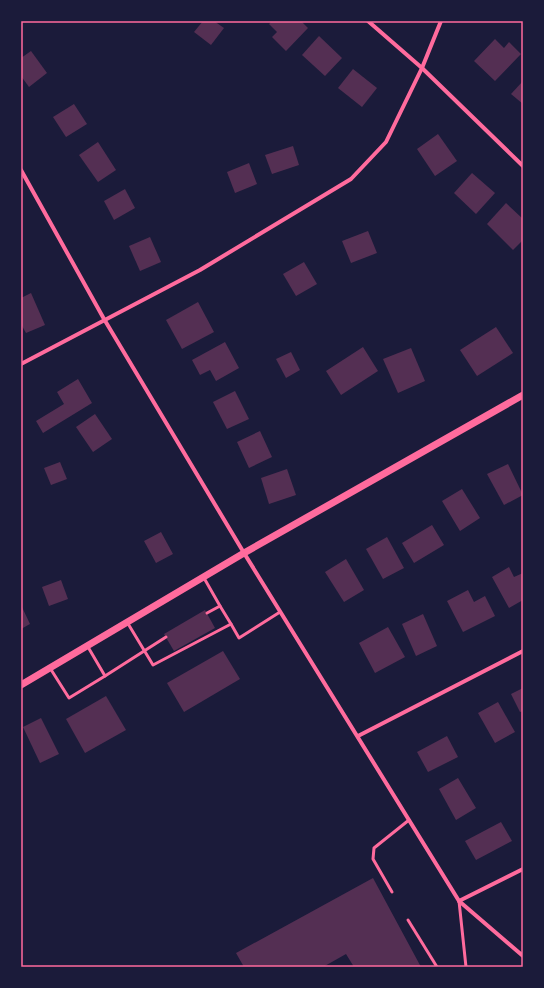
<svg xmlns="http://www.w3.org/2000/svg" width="544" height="988" viewBox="0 0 544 988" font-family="'Open Sans',sans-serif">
<rect width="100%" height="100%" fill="#1b1b3a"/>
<g fill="#542f53">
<path d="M 203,21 L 214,21 L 224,28 L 211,45 L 194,32 Z"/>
<path d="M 272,21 L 301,21 L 308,28 L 286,51 L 272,37 L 277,32 L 269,24 Z"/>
<path d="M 319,36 L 342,58 L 325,76 L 302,55 Z"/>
<path d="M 495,39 L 504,48 L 509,42 L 521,54 L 495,81 L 474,61 Z"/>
<path d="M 31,51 L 47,73 L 29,87 L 21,76 L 21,58 Z"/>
<path d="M 353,69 L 377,88 L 362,107 L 338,88 Z"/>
<path d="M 523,81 L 523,104 L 511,94 Z"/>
<path d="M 74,104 L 87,124 L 66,137 L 53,117 Z"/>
<path d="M 438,134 L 457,161 L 435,176 L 417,149 Z"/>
<path d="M 98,142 L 116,170 L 98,182 L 79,155 Z"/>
<path d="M 293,146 L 299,165 L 272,174 L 265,155 Z"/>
<path d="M 249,163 L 257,184 L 235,193 L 227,172 Z"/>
<path d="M 472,173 L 495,193 L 476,214 L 454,193 Z"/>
<path d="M 125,189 L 135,208 L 114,220 L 104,201 Z"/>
<path d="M 506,203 L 523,219 L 523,240 L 513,250 L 487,224 Z"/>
<path d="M 368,231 L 377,253 L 351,263 L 342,241 Z"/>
<path d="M 150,237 L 161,262 L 140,271 L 129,246 Z"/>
<path d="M 304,262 L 317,284 L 296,296 L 283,274 Z"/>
<path d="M 31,293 L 45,325 L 26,333 L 21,324 L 21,298 Z"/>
<path d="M 198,302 L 214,332 L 182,349 L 166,320 Z"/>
<path d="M 496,327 L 513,353 L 477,376 L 460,350 Z"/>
<path d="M 225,342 L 239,368 L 216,381 L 210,370 L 200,375 L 192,360 Z"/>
<path d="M 363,347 L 378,371 L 341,395 L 326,371 Z"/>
<path d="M 411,348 L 425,381 L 398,393 L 383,359 Z"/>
<path d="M 291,352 L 300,370 L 286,378 L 276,359 Z"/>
<path d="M 78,379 L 92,403 L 43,433 L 36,421 L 64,404 L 57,392 Z"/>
<path d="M 235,391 L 249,419 L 227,429 L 213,402 Z"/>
<path d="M 95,414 L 112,439 L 93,452 L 76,427 Z"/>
<path d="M 260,431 L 272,457 L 249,468 L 237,442 Z"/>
<path d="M 60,462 L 67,479 L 51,485 L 44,468 Z"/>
<path d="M 508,464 L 523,495 L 504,505 L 487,474 Z"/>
<path d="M 287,469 L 296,495 L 269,504 L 261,478 Z"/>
<path d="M 462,489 L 480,518 L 460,531 L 442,501 Z"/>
<path d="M 432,525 L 444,545 L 414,563 L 402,543 Z"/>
<path d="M 161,532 L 173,554 L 156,563 L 144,541 Z"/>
<path d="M 387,537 L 404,568 L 383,579 L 366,549 Z"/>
<path d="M 346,559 L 364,590 L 344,602 L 325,572 Z"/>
<path d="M 509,567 L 514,577 L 523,573 L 523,600 L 509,608 L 492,577 Z"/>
<path d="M 61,580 L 68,599 L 49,606 L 42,587 Z"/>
<path d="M 468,590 L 474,602 L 485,596 L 495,616 L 463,632 L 447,601 Z"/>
<path d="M 21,605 L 30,624 L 21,629 Z"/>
<path d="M 205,610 L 215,628 L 174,651 L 164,634 Z"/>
<path d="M 423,614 L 437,646 L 416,656 L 402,624 Z"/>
<path d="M 388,627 L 405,657 L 375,673 L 359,643 Z"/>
<path d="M 223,651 L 240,679 L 184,712 L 167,683 Z"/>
<path d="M 523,688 L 523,711 L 520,712 L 511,694 Z"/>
<path d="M 106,696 L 126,730 L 85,753 L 66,719 Z"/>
<path d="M 498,702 L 515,732 L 495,743 L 478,713 Z"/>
<path d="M 41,718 L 59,754 L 40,763 L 23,727 Z"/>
<path d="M 447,736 L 458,757 L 428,772 L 417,752 Z"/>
<path d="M 458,778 L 476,808 L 456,820 L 439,789 Z"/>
<path d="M 501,822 L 512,841 L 476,860 L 465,841 Z"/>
<path d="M 373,878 L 421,967 L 354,967 L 346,954 L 323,967 L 244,967 L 236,953 Z"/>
</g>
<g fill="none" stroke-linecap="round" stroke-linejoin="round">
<g stroke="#ff6b9d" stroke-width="3">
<path d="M 204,578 L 220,606"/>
<path d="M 207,613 L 220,606 L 231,624"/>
<path d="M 127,622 L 153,665 L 231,624 L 239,638 L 280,612"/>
<path d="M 88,647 L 105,676 L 166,637"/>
<path d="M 50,668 L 69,698 L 105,676"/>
<path d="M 392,892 L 373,859 L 374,848 L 409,820"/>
<path d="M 459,901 L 466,967"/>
<path d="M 408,920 L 437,967"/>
</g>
<g stroke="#ff6b9d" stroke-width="4">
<path d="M 368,21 L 422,68 L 523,166"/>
<path d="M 21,170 L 104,319 L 244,553 L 459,901 L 523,956"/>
<path d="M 21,364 L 200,270 L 351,179 L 386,142 L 422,68 L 441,21"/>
<path d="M 358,736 L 523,651"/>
<path d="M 459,901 L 523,869"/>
</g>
<path stroke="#ff6b9d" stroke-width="7" d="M 21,685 L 244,553 L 523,395"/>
</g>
<rect width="544" height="988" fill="none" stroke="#1b1b3a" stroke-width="44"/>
<rect x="22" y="22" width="500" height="944" fill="none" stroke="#ff6b9d" stroke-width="1.5"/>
</svg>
